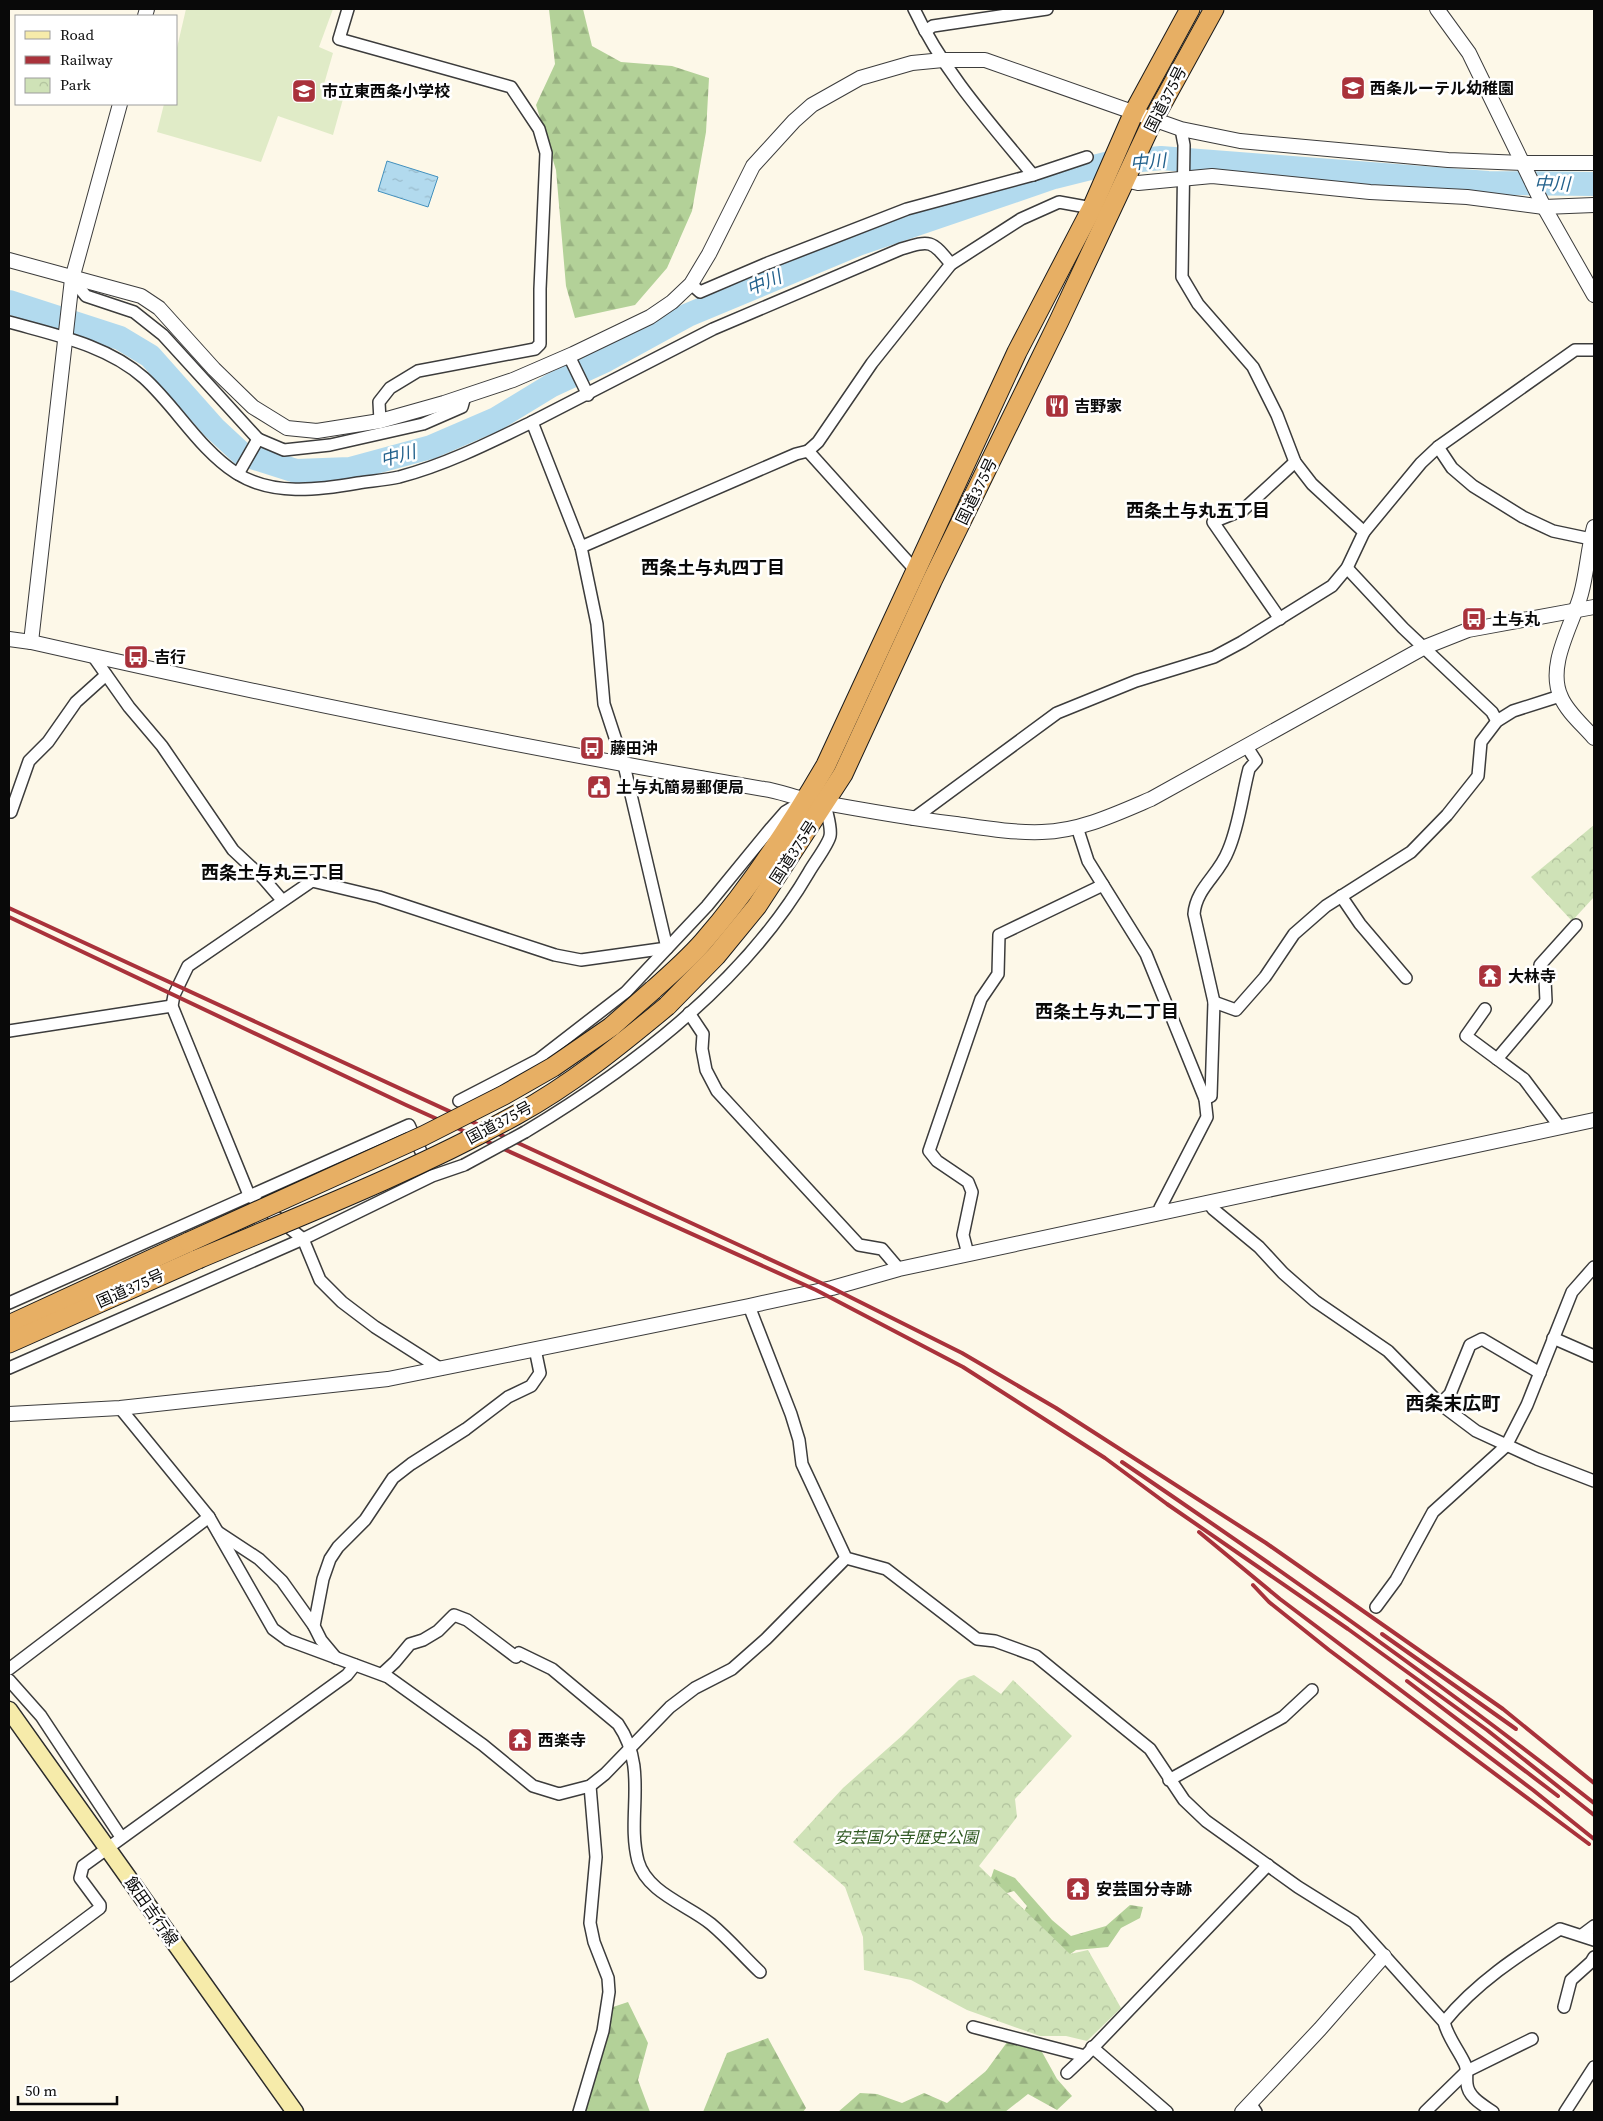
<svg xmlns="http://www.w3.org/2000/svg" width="1603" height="2121" viewBox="0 0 1603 2121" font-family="'Source Serif 4','Noto Sans JP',serif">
<defs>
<pattern id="forest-firs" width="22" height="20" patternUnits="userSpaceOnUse" patternTransform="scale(1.25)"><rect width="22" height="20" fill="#b3d198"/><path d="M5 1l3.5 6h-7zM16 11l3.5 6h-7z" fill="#99b282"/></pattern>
<pattern id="park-crowns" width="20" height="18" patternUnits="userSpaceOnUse" patternTransform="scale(1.25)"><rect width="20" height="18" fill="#cfe2b7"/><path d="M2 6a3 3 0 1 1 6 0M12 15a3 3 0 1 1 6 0" fill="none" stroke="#b0c19c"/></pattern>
<pattern id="water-ripples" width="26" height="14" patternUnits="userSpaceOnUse" patternTransform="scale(1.25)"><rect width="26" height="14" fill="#b2daee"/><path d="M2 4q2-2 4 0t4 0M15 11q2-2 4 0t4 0" fill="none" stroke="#98bacb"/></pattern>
</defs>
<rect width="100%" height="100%" fill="#fdf8e8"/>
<g fill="url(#forest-firs)">
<path d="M 549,9 L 583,9 L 592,46 L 621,62 L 672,66 L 709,78 L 706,132 L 692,211 L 667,268 L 635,305 L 575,318 L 566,286 L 556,170 L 536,105 L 555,64 Z"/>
<path d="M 994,1869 L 1015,1878 L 1052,1920 L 1071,1936 L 1106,1926 L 1130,1905 L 1143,1907 L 1140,1918 L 1121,1928 L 1108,1947 L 1076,1950 L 1062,1960 L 1016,1925 L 1027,1906 L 1014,1891 L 1000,1895 L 990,1881 Z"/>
<path d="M 628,2002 L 648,2043 L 638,2080 L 650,2112 L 579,2112 L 607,2009 Z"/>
<path d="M 1013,2034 L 1037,2043 L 1057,2079 L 1072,2096 L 1057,2110 L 1028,2094 L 1005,2112 L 838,2112 L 860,2093 L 877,2094 L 902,2103 L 924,2093 L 947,2103 L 986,2071 Z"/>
<path d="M 768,2038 L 806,2108 L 803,2112 L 703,2112 L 727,2053 Z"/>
</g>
<g fill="url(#park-crowns)">
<path d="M 1594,825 L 1594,897 L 1572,921 L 1531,877 Z"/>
<path d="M 974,1675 L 1001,1694 L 1013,1680 L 1072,1736 L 1015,1799 L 1017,1817 L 979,1866 L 1070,1954 L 1088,1950 L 1121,2008 L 1087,2041 L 1066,2036 L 1040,2036 L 967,2010 L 911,1980 L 864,1970 L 863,1937 L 845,1887 L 793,1842 L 843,1788 L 904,1734 L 959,1680 Z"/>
</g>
<path fill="#e0ebc7" d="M 186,9 L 333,9 L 319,47 L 333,53 L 322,91 L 343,99 L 333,135 L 278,116 L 261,162 L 157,132 L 164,104 L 176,104 L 176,52 Z"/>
<path fill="url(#water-ripples)" stroke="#4290bd" d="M 387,161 L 438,177 L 428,207 L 378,191 Z"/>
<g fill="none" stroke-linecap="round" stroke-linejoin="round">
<path stroke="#b2daee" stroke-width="24" d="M 9,302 L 120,338 L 150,356 L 214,428 L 242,454 L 296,471 L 350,469 L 431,447 L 496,419 L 552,385 L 606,360 L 688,315 L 858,244 L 1054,177 L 1110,163 L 1161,158 L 1488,183 L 1594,184"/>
<defs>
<g id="minor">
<path d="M 348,9 L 339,39 L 511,87 L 539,129 L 546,153 L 540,289 L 540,344 L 535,349 L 418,371 L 390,388 L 379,402 L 380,421"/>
<path d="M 914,9 C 943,71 990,123 1033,175"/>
<path d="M 925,31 L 933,26 L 1047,9"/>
<path d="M 72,279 L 86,296 L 134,312 L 163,335 L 258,439"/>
<path d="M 691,284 L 700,292 L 768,263 L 907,209 L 1033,175 L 1087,157"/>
<path d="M 9,322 C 55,335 107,345 144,378 C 176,407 199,449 236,473 C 272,496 318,490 358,483 C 371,481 385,480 399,477 C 445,465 489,443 532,422"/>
<path d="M 569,356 L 588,395"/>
<path d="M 1438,447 L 1452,468 L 1473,486 L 1523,517 L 1553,531 L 1591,539"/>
<path d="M 808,451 L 818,442 L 872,363 L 951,264 L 1021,219 L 1059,202 L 1092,208"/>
<path d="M 238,474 L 258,439 L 284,450 L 330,445 L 423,424 L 462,407 L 465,396"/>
<path d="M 1364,532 L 1421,463 L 1438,447 L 1575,350 L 1594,350"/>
<path d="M 581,547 L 532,422 L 713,329 L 901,249 C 931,240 931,240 951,264"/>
<path d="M 1347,568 L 1403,628 L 1492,712 L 1497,721"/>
<path d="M 1280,619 L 1213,522 L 1243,510 L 1295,462"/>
<path d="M 93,656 L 129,707 L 162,746 L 233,850 L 263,878 L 282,900"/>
<path d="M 9,811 L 11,812 L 29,761 L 48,742 L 76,702 L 106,675"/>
<path d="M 913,819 L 1057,713 L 1136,681 L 1214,657 L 1242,642 L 1332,586 L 1347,568 L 1364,532 L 1312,484 L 1295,462 L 1277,415 L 1253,367 L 1198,304 L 1182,277 L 1184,145 L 1181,129"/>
<path d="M 1077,827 L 1088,861 L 1146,954 L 1205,1099 L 1207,1117 L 1160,1208 L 1160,1211"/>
<path d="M 1341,896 L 1360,924 L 1406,978"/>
<path d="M 667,948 L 624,765 L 604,704 L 597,624 L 581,547 L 796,454 L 808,451 L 917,572"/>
<path d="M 1214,1002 L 1236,1010 L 1265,977 L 1294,934 L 1326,906 L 1411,852 L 1447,815 L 1478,776 L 1481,742 L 1497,721 L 1513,711 L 1560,696"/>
<path d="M 1485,1009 L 1466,1036 L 1524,1079 L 1560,1127"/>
<path d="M 689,1013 L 703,1034 L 702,1049 L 706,1070 L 717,1091 L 859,1245 L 882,1249 L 899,1269"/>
<path d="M 9,1031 L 172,1006"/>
<path d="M 1497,1059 L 1546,1001 L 1545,980 L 1540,965 L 1576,925"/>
<path d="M 1205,1099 L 1211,1096 L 1214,1002 L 1194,914 C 1196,888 1219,875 1228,851 C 1239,826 1242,796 1249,769 L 1256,761 L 1247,747"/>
<path d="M 459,1101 L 538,1060 L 626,992 L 707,906 L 771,828 L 785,812 L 800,803"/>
<path d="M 525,1132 C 632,1068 745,982 809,872 C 814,863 828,845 830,836 C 832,827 826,812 825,802"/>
<path d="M 1208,1202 L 1213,1209 L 1259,1247 L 1283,1273 L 1315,1301 L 1388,1351 L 1440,1404 L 1476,1431 L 1537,1459 L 1594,1481"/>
<path d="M 968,1254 L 963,1235 L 972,1192 L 968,1182 L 937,1161 L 929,1151 L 981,999 L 998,974 L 999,935 L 1103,885"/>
<path d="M 9,1303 L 409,1125 L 427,1165"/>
<path d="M 749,1306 L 791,1414 L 799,1440 L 802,1464 L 846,1558 L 886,1569 L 977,1639 L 995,1641 L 1036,1656 L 1113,1719 L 1150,1749 L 1184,1800 L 1206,1821 L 1298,1887 L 1354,1922 L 1444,2022 C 1448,2038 1458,2049 1465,2064 C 1468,2071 1466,2077 1467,2084 C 1468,2097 1483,2105 1493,2112"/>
<path d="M 1553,1338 L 1594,1356"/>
<path d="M 9,1368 L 303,1239 L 432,1176 L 464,1165"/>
<path d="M 441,1369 L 375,1327 L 342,1302 L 320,1280 L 303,1239 L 249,1195 L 172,1006 L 174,995 L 188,966 L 312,881 L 379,897 L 555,955 L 581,960 L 667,948"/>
<path d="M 1440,1404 L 1450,1394 L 1470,1345 L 1482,1339 L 1540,1373"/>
<path d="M 120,1408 L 209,1517 L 273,1629 L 288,1640 L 388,1677 L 483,1745 L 533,1786 L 559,1794 L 590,1786 L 605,1774 L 670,1707 L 695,1688 L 732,1669 L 766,1639 L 846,1558"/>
<path d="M 218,1532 L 259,1559 L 282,1581 L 314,1626"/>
<path d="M 1376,1607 L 1396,1580 L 1433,1512 L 1506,1446 L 1527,1405 L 1572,1292 L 1594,1267"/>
<path d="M 336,1658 L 321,1640 L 314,1626 L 323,1579 L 330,1559 L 338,1547 L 365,1520 L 393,1478 L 411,1464 L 466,1429 L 508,1397 L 531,1386 L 540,1373 L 535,1349"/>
<path d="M 9,1669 L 209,1517"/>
<path d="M 382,1674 L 395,1662 L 410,1644 L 423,1640 L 438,1631 L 454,1615 L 467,1620 L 516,1657 L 519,1653 L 552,1669 L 618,1724 C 649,1769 626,1815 638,1861 C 647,1893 688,1905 711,1924 C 729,1939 744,1957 760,1972"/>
<path d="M 9,1680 L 41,1716 L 121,1837"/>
<path d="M 1169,1780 L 1283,1717 L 1312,1690"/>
<path d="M 1582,1935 L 1594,1926"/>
<path d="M 9,1976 L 100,1908 L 100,1905 L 80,1878 L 83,1866 L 347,1675 L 355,1665"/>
<path d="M 1564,2007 L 1571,1980 L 1591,1962 L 1594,1957"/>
<path d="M 1444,2022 C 1476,1983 1517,1956 1560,1929 L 1594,1940"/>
<path d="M 973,2027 L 1085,2056 L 1268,1865"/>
<path d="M 1092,2047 L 1167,2112"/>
<path d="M 1067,2073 L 1085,2056"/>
<path d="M 1250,2103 L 1256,2112"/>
<path d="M 579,2112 L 603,2031 L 609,1992 L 608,1978 L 594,1942 L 590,1923 L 596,1857 L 590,1786"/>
<path d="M 1425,2112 L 1467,2071 L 1532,2039"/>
<path d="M 1565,2112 L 1594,2067"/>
</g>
<g id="tertiary">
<path d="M 1437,9 L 1469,53 L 1544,207 L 1594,295"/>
<path d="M 145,16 L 147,9"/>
<path d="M 1125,180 L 1138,183 L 1212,176 L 1370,192 L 1467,197 L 1544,207 L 1594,205"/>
<path d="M 9,260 L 141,296 L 159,308 L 214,369 L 253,407 L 287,428 L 317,431 L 380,421 L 444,403 L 513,380 L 573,354 L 650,317 L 672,302 L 691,284 L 709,254 L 753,166 L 794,121 L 812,105 L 860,78 L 912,63 L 943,60 L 985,60 L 1181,129 L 1240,141 L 1448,160 L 1523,163 L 1594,163"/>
<path d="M 1594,527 C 1588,549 1587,572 1581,594 C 1573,624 1546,665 1561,697 C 1567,712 1584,726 1594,738"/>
<path d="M 9,639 L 31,642 C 274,697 518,747 764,789 C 779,791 793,797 808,800 C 857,809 906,818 956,824 C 984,828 1013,833 1042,832 C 1080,831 1116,814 1151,799 L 1425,647 L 1468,630 L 1594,607"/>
<path d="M 31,642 L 72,279 L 120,104"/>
<path d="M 9,1414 L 120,1408 L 388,1379 L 749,1306 L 832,1288 L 899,1269 L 1594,1120"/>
<path d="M 1242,2112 L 1320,2029 L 1384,1956"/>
</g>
<path id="secondary" d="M 9,1710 L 295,2112"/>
<g id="trunk">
<path d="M 653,990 C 670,975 688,959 703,942 C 750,888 790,827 826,765 L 1017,352 L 1092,208 L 1134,112 L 1190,9"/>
<path d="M 667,1006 L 716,956 L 757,906 L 843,774 L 932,581 L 1059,321 L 1153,120 L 1214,9"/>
<path d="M 9,1325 L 189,1242"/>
<path d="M 9,1343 L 198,1259"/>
</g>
</defs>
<use href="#minor" stroke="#3c3c3c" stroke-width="14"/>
<use href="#tertiary" stroke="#3c3c3c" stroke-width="16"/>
<use href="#secondary" stroke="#2b2b2b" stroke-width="19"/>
<use href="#trunk" stroke="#1a1a1a" stroke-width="21"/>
<use href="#minor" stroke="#fff" stroke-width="11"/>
<use href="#tertiary" stroke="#fff" stroke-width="14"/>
<use href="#secondary" stroke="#f6ebaa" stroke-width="16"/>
<use href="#trunk" stroke="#e7af64" stroke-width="19"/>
<g stroke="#a9323b" stroke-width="4">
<path d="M 9,908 L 832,1288 L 962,1353 L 1056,1408 L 1266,1543 L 1503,1709 L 1594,1783"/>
<path d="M 9,917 L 406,1105 L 816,1290 L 963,1367 L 1105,1458 L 1167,1504 L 1348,1629 L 1487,1730 L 1594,1815"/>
<path d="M 1122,1462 C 1283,1571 1441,1683 1594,1803"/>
<path d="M 1199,1532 L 1280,1599 L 1533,1790 L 1594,1839"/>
<path d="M 1253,1585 L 1269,1602 L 1329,1650 L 1589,1844"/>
<path d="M 1382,1634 L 1516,1729"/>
<path d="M 1407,1681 L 1558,1796"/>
</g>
<defs>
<path id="minor-bridge" d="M 464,1165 L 525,1132"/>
<g id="trunk-bridge">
<path d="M 189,1242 L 423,1136 L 504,1095 L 553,1067 L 611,1027 L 653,990"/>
<path d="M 198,1259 C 305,1214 415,1171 516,1115 C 571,1085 620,1045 667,1006"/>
</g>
</defs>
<use href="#minor-bridge" stroke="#3c3c3c" stroke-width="14" stroke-linecap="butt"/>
<use href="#trunk-bridge" stroke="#1a1a1a" stroke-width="21" stroke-linecap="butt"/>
<use href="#minor-bridge" stroke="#fff" stroke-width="11"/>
<use href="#trunk-bridge" stroke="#e7af64" stroke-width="19"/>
</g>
<defs>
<symbol id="school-square" viewBox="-11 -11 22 22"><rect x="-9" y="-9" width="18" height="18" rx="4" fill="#a9323b" stroke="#fff"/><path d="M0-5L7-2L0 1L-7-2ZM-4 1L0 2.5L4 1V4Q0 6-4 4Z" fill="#fff"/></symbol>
<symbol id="restaurant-square" viewBox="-11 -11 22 22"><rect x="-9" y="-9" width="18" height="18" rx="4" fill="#a9323b" stroke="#fff"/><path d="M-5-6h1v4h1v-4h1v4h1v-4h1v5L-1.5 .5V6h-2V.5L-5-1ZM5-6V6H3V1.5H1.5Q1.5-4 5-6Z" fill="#fff"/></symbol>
<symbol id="bus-square" viewBox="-11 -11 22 22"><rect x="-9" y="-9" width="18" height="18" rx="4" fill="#a9323b" stroke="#fff"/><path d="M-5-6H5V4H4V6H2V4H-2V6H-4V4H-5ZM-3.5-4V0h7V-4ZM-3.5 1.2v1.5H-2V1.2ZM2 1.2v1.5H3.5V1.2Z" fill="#fff"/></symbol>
<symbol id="civic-square" viewBox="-11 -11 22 22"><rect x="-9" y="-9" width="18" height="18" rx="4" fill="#a9323b" stroke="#fff"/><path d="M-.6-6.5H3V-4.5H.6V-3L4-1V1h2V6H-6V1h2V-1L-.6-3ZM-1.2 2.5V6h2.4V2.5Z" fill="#fff"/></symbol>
<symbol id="temple-square" viewBox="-11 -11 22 22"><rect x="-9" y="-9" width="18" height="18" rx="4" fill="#a9323b" stroke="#fff"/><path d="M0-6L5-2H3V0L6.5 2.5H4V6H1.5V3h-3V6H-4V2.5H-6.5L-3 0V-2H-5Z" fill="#fff"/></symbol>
</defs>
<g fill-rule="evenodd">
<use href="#school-square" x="1339" y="74" width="28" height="28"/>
<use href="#school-square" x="290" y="77" width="28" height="28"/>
<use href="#restaurant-square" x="1043" y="392" width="28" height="28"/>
<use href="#bus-square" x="1460" y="605" width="28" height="28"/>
<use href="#bus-square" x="122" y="643" width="28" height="28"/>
<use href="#bus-square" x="578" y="734" width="28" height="28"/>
<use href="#civic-square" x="585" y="773" width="28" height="28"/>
<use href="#temple-square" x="1476" y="962" width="28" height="28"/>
<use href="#temple-square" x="506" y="1726" width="28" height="28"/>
<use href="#temple-square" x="1064" y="1875" width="28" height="28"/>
</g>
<g text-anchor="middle" stroke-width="5" stroke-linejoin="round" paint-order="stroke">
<g font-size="16" font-weight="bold" fill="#090909" stroke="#fff" text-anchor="start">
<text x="1370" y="94">西条ルーテル幼稚園</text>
<text x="322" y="97">市立東西条小学校</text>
<text x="1074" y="412">吉野家</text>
<text x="1492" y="625">土与丸</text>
<text x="154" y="663">吉行</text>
<text x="610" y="754">藤田沖</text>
<text x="616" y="793">土与丸簡易郵便局</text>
<text x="1508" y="982">大林寺</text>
<text x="538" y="1746">西楽寺</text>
<text x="1096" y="1895">安芸国分寺跡</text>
</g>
<g font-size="16" fill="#090909" stroke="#fff">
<text transform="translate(1165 99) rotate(-63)" y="6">国道375号</text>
<text transform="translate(976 491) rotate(-64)" y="6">国道375号</text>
<text transform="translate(793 852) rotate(-57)" y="6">国道375号</text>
<text transform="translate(499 1122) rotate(-28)" y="6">国道375号</text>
<text transform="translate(130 1288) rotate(-24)" y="6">国道375号</text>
<text transform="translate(152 1911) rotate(55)" y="6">飯田吉行線</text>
</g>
<g font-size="16" font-style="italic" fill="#2f5922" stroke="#fff">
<text x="906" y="1843">安芸国分寺歴史公園</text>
</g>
<g font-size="18" font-style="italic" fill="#22618c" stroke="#fff">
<text transform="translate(1148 162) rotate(-5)" y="6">中川</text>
<text transform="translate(1552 184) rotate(1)" y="6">中川</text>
<text transform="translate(764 283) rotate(-23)" y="6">中川</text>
<text transform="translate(398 456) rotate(-15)" y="6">中川</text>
</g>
<g font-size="18" font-weight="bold" fill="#090909" stroke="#fff">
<text x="1198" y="517">西条土与丸五丁目</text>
<text x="713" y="574">西条土与丸四丁目</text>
<text x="273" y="879">西条土与丸三丁目</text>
<text x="1107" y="1018">西条土与丸二丁目</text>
</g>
<g font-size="19" font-weight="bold" fill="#090909" stroke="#fff">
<text x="1453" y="1410">西条末広町</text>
</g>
</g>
<rect width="1603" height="2121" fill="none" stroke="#090909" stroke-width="20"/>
<rect x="15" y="15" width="162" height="90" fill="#ffffff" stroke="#9d9d9d"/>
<rect x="25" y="31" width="25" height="8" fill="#f6ebaa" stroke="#9d9d9d"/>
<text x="60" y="40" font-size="15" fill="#090909">Road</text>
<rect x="25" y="56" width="25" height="8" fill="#a9323b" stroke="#9d9d9d"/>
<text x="60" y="65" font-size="15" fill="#090909">Railway</text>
<rect x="25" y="78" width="25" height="15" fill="url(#park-crowns)" stroke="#9d9d9d"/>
<text x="60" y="90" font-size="15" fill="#090909">Park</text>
<path d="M18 2096v8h99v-8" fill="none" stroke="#090909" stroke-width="2.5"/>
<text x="25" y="2096" font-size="15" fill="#090909" stroke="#ffffff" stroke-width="4" paint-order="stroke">50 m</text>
</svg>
